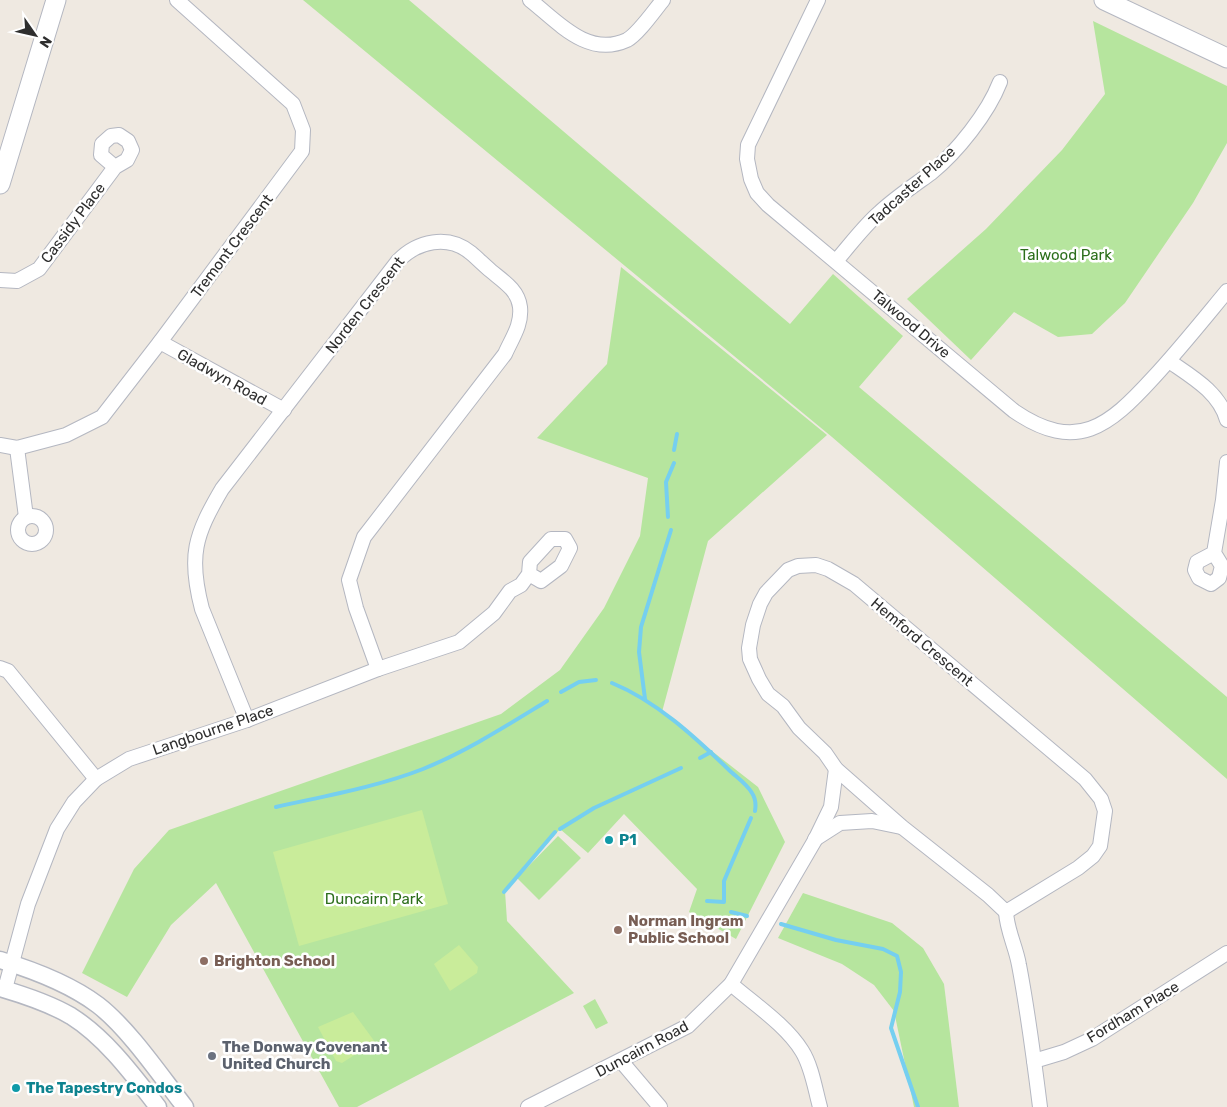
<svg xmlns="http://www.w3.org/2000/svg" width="1227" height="1107" viewBox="0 0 1227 1107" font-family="Rubik,sans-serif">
<rect width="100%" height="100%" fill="#efe9e1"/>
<g fill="#b6e59e">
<path d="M 303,0 L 409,0 L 790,324 L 833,274 L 903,336 L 859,387 L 1227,697 L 1227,779 L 832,437 Z"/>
<path d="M 1093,21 L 1227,86 L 1227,143 L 1193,203 L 1125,303 L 1092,334 L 1058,337 L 1014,312 L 971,360 L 907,299 L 986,229 L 1062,150 L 1105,94 Z"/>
<path d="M 621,267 L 827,435 L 708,541 L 662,712 L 758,787 L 785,842 L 736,939 L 689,912 L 697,889 L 624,814 L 588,853 L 560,829 L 518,877 L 558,836 L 581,858 L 539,900 L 517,878 L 505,891 L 507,921 L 574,993 L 357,1107 L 339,1107 L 216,883 L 171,925 L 127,997 L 82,973 L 134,869 L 169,830 L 501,714 L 560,670 L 604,608 L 640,536 L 648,478 L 537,438 L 607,364 Z"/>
<path d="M 803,893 L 892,923 L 923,948 L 944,984 L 959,1107 L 914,1107 L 894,1011 L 874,985 L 842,964 L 778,938 Z"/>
<path d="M 595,999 L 608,1023 L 596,1029 L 583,1006 Z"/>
</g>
<g fill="#c9ec9a">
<path d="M 422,810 L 448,904 L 299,946 L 273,852 Z"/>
<path d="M 459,945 L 478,967 L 477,973 L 450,991 L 434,964 Z"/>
<path d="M 353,1012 L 375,1042 L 342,1063 L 336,1061 L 318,1027 Z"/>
</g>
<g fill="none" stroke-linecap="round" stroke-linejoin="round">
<g stroke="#75cff0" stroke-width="4">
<path d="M 674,450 L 677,434"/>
<path d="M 668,517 L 666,482 L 674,463"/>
<path d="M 612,683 C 656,701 694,736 728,769 C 736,777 746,783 752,793 C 756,799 756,805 755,811"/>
<path d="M 561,692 L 579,682 L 596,680"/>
<path d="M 645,699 L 639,652 L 641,627 L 671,530"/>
<path d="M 700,758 L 711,752"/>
<path d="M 276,807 C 325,796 377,787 423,769 C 467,751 506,726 547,701"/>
<path d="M 560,829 L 594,808 L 681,768"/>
<path d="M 504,892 L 555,832"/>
<path d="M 707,901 L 724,902 L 724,881 L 751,818"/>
<path d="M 731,912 L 747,916"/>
<path d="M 781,924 L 836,940 L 883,949 L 897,956 L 901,972 L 900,992 L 891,1028 L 918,1107"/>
</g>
<defs>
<g id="minor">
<path d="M 530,0 C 558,22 588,58 627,40 C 638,34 654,11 663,0"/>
<path d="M 818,0 L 748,145 L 747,159 L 751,179 L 757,193 L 768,205 L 1014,411 C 1077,454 1109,426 1153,378 C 1179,350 1203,320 1227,291"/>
<path d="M 836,261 C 850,245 863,227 879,213 C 895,198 913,186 931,173 C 957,152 988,113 1000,82"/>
<path d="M 0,280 L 17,281 L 39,269 L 115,167 L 127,160 L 132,150 L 128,141 L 119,135 L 111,136 L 102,144 L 101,155 L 115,167"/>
<path d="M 160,342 L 284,410"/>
<path d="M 1169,361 C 1192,377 1219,392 1227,420"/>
<path d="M 0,445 L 17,448 L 66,435 L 102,417 L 160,342 L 302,151 L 303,130 L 293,104 L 177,0"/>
<path d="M 17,448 L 26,517"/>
<circle cx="32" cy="530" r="14"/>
<path d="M 1214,553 L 1222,566 L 1219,578 L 1211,584 L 1199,578 L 1195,570 L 1197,562 L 1214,553 L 1223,500 L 1227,462"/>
<path d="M 816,565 L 828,569 L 854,584 L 1085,779 L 1101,799 L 1105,811 L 1100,846 L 1093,856 L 1078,868 L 1006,912 L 988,895 L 902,827 L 836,769 L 825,753 L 799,728 L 783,706 L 768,694 L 759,679 L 750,659 L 749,648 L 753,625 L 760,604 L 766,593 L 788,570 L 798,566 Z"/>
<path d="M 0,668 L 8,671 L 96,779"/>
<path d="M 247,720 L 202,609 C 188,556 195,535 222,489 L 398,261 C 417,241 448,234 471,253 C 478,259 484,265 491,271 C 503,281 518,290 520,307 C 522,325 512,338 505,354 L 364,537 L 349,580 L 356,608 L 378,669"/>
<path d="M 815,839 L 840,823 L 872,821 L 901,827"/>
<path d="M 1006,912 C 1007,931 1016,947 1019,965 C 1028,1012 1034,1059 1040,1107"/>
<path d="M 731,984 C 754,1004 786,1025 802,1051 C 812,1067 815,1089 820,1107"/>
<path d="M 5,989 L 28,904 L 57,829 L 74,802 L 96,779 L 129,759 L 247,720 L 378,669 L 459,642 L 494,613 L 510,591 L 521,585 L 529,574 L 530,562 L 551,539 L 565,539 L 570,548 L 561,566 L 541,581 L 529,574"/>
<path d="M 621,1061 L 660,1107"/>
<path d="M 1034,1061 L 1064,1052 L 1092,1039 L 1227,953"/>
<path d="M 528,1107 L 688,1026 L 731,984 L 815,840 L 831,807 L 836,769"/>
</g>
<g id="tertiary">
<path d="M 0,960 C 33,970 70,984 98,1005 C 129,1029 160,1075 185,1107"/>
<path d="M 0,988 C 24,995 49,1003 71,1016 C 106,1038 133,1075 158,1107"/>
</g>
<g id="secondary">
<path d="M 1104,0 L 1227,58"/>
<path d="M 0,184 L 56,0"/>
</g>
</defs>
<use href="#minor" stroke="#b4b7c1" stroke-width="16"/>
<use href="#tertiary" stroke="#b4b7c1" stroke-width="19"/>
<use href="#secondary" stroke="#b4b7c1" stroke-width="21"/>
<use href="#minor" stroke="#fff" stroke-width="14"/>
<use href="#tertiary" stroke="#fff" stroke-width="16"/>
<use href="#secondary" stroke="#fff" stroke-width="19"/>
</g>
<g fill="#0f9aa8" stroke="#fff" stroke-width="2">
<circle cx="609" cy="840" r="5"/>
<circle cx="16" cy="1088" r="5"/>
</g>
<g fill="#8d6e63" stroke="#fff" stroke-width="2">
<circle cx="618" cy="930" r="5"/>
<circle cx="204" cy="961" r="5"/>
</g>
<circle fill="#6b7280" stroke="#fff" stroke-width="2" cx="212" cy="1056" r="5"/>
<g text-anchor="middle" stroke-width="5" stroke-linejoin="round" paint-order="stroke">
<g font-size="15" fill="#2e2e2e" stroke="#fff">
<text transform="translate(912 186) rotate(-42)" y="5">Tadcaster Place</text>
<text transform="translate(73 223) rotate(-53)" y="5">Cassidy Place</text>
<text transform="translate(232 246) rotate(-53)" y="5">Tremont Crescent</text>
<text transform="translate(365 305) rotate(-52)" y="5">Norden Crescent</text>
<text transform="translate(911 324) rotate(40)" y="5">Talwood Drive</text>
<text transform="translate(222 377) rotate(29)" y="5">Gladwyn Road</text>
<text transform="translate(922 642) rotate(40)" y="5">Hemford Crescent</text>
<text transform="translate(213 730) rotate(-19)" y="5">Langbourne Place</text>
<text transform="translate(1133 1012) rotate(-31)" y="5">Fordham Place</text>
<text transform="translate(642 1049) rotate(-28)" y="5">Duncairn Road</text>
</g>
<g font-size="15" fill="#2c6e1b" stroke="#fff">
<text x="1066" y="260">Talwood Park</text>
<text x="374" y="904">Duncairn Park</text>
</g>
<g font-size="15" font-weight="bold" fill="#0d838f" stroke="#fff" text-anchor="start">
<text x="619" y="845">P1</text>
<text x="26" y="1093">The Tapestry Condos</text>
</g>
<g font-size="15" font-weight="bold" fill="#785e54" stroke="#fff" text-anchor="start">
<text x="628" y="926">Norman Ingram<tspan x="628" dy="17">Public School</tspan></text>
<text x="214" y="966">Brighton School</text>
</g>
<g font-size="15" font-weight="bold" fill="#5b616d" stroke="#fff" text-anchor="start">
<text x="222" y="1052">The Donway Covenant<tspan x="222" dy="17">United Church</tspan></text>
</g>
</g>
<g transform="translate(35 35) rotate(124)" stroke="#ffffff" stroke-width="4" paint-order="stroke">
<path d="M0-4L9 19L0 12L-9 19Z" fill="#2e2e2e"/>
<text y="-8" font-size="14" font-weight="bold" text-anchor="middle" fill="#2e2e2e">N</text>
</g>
</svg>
